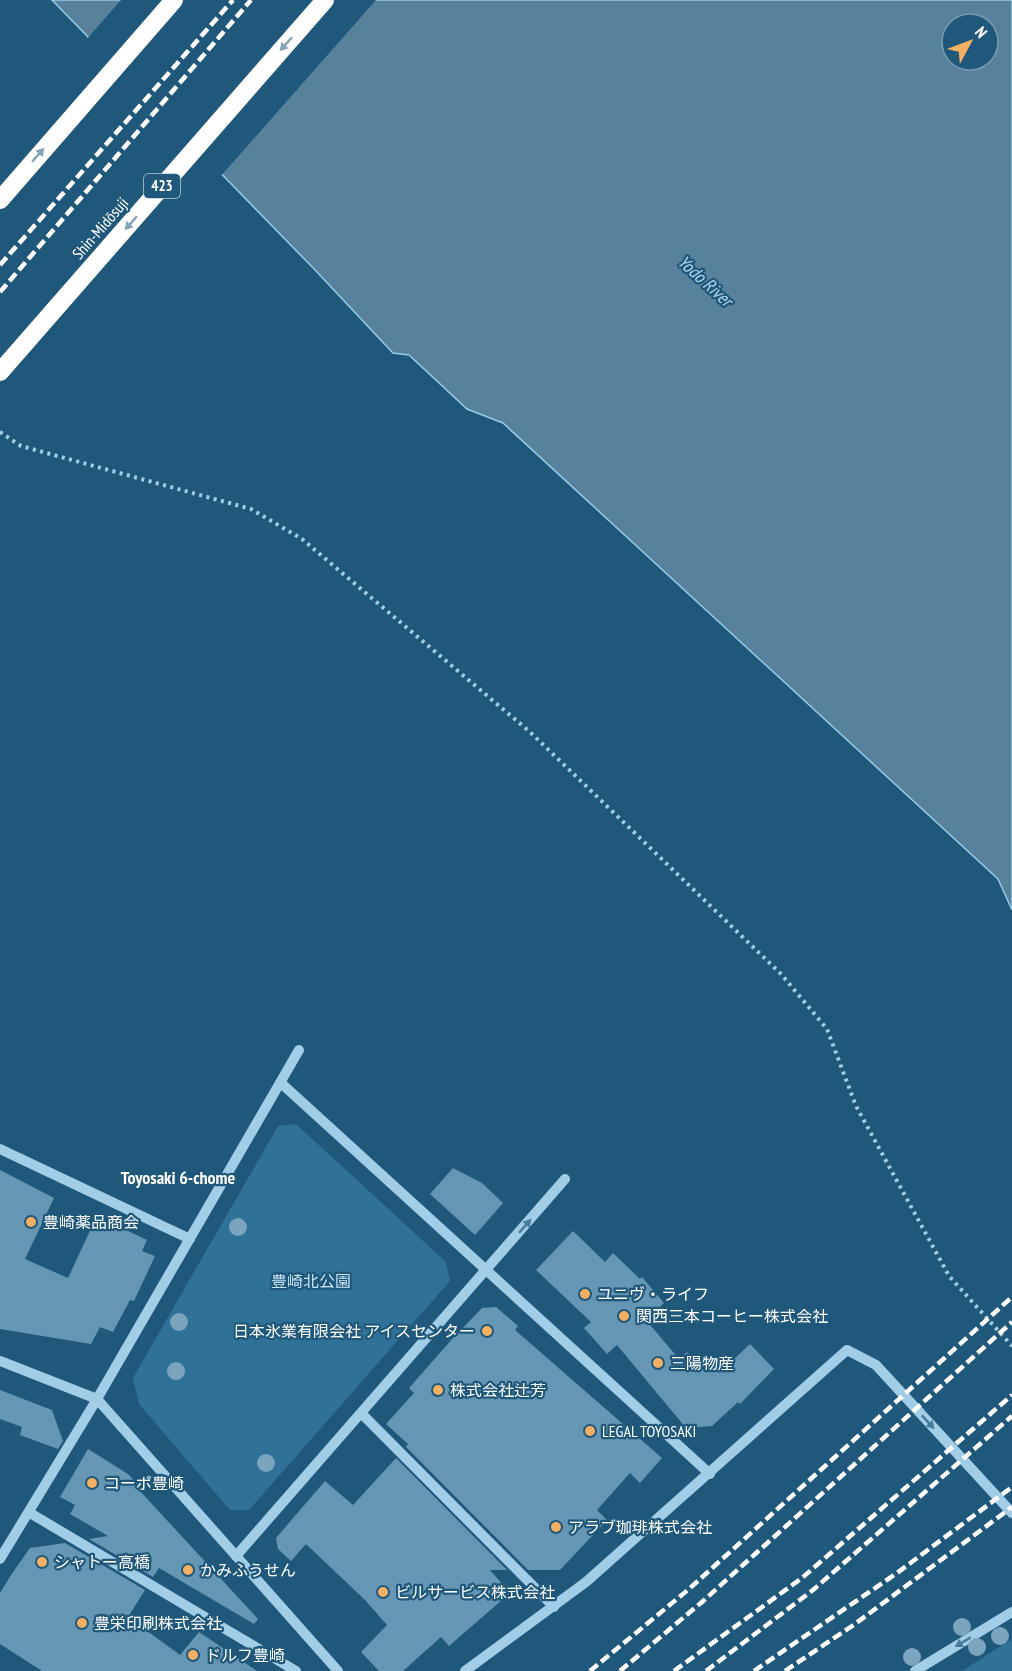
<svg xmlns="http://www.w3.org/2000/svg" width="1012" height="1671" viewBox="0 0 1012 1671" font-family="'PT Sans Narrow','Noto Sans JP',sans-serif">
<rect width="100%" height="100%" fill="#20587b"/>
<g fill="#2f7197">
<path d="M 296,1124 L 446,1262 L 450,1281 L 249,1510 L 230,1510 L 139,1404 L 133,1378 L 278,1126 Z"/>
<path d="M 1012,1639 L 1012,1671 L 962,1671 Z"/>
</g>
<path fill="#58829c" stroke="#95cae8" stroke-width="1.5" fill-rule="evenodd" d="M 52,0 L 1012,0 L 1012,910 L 998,879 L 503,423 L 467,409 L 409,355 L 393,353 L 316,271 ZM 952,24 L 988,24 L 988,60 L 952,60 Z"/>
<path fill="#20587b" d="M 121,0 L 376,0 L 220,177 L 86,40 Z"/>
<g fill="#6596b4">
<path d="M 453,1168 L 482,1183 L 503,1203 L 475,1235 L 430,1194 Z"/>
<path d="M 0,1170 L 54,1198 L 25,1259 L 68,1278 L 95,1220 L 105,1220 L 147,1240 L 142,1251 L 155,1256 L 134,1301 L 130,1300 L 113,1332 L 100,1327 L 91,1344 L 0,1329 Z"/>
<path d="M 573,1231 L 605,1262 L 613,1253 L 640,1279 L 642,1277 L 664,1303 L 646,1320 L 679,1359 L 687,1352 L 705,1372 L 723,1354 L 731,1362 L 750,1344 L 774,1369 L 740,1404 L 738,1402 L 712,1426 L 686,1428 L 617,1345 L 607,1354 L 584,1328 L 591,1322 L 536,1270 Z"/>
<path d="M 496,1307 L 518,1326 L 515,1330 L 662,1458 L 640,1483 L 630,1473 L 597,1510 L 607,1520 L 560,1570 L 528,1570 L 406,1447 L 408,1444 L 386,1424 L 414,1393 L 409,1388 L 453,1338 L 482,1308 Z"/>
<path d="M 0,1390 L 52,1410 L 63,1441 L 58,1449 L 20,1435 L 22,1427 L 0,1419 Z"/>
<path d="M 88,1449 L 128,1474 L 142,1489 L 140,1491 L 258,1619 L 254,1624 L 159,1568 L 153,1577 L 89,1539 L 108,1536 L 70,1514 L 75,1505 L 60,1497 Z"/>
<path d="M 396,1458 L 507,1570 L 490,1570 L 510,1593 L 449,1646 L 441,1637 L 403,1671 L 379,1671 L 361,1652 L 387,1625 L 365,1600 L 306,1544 L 291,1561 L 278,1549 L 276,1538 L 325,1481 L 353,1505 Z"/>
<path d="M 65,1543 L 145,1590 L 128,1617 L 180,1655 L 199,1632 L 257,1671 L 42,1671 L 0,1644 L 0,1593 L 13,1572 L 30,1548 Z"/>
</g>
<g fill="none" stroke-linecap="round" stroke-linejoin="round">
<path stroke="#a2cde6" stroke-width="4" stroke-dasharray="3 4.5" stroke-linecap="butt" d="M 0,432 L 21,446 L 251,509 L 302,539 L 530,732 L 781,974 L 827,1029 L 856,1106 L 949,1276 L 1012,1346"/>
<g stroke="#a2cde6" stroke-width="10">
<path d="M 281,1083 L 710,1474"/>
<path d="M 0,1149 L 190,1239"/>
<path d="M 0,1361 L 97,1399 L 338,1671"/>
<path d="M 362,1414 L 554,1607"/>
<path d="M 30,1513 L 296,1671"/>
<path d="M 236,1556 L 565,1179"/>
<path d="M 0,1559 L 97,1399 L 299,1050"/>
<path d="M 465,1671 L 586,1582 L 847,1350 L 876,1365 L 1012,1513"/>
<path d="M 915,1671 L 1012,1612"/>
</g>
<g stroke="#fff" stroke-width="18">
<path d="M 0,200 L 174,0"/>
<path d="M 0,372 L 325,0"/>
</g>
<g stroke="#fff" stroke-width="4.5" stroke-dasharray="10 4.5" stroke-linecap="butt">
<path d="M 0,265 L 233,0"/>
<path d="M 0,292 L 251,0"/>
<path d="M 590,1671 L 689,1589 L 1012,1297"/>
<path d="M 620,1671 L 702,1602 L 1012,1322"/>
<path d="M 674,1671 L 802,1578 L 1012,1395"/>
<path d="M 706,1671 L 813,1590 L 1012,1416"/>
<path d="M 754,1671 L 897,1573 L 1012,1487"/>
<path d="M 785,1671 L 855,1624 L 1012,1507"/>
</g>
</g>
<g fill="#7ba4be">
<circle cx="238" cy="1227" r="9"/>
<circle cx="179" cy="1322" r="9"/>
<circle cx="176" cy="1371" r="9"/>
<circle cx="266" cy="1463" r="9"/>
<circle cx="962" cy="1627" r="9"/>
<circle cx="1000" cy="1636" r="9"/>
<circle cx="977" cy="1647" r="9"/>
<circle cx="912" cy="1657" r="9"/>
</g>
<defs><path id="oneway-solid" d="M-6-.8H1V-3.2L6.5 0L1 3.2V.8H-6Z" transform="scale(1.5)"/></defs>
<g fill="#84a3b6">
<use href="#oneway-solid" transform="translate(286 44) rotate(131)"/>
<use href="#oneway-solid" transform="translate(38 155) rotate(-49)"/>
<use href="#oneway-solid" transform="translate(131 223) rotate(131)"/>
</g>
<g fill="#477b9b">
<use href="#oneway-solid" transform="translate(525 1226) rotate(-49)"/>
<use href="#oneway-solid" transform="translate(928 1422) rotate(47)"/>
<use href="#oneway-solid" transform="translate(963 1642) rotate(149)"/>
</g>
<g fill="#f4af62" stroke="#20587b" stroke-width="2">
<circle cx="31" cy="1222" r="6"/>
<circle cx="585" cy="1294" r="6"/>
<circle cx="624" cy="1316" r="6"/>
<circle cx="487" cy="1331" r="6"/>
<circle cx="658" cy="1363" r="6"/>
<circle cx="438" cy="1390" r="6"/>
<circle cx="590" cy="1431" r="6"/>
<circle cx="92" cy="1483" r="6"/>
<circle cx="556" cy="1527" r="6"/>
<circle cx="42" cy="1562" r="6"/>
<circle cx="188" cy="1570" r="6"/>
<circle cx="383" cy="1592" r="6"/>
<circle cx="82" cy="1623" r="6"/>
<circle cx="193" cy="1655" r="6"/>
</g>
<g text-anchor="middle" stroke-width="4.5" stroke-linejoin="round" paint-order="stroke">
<rect fill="#20587b" stroke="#bccdd7" stroke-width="1.5" x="144" y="174" width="36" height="24" rx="4.5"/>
<g font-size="15" font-weight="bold" fill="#fff">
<text x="162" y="191">423</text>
</g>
<g font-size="16" fill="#fff" stroke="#20587b">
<text transform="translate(100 228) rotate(-49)" y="6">Shin-Midōsuji</text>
</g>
<g font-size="16" fill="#fff" stroke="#20587b" text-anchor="start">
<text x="43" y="1228">豊崎薬品商会</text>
<text x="597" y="1300">ユニヴ・ライフ</text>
<text x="636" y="1322">関西三本コーヒー株式会社</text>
<text x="475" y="1337" text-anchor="end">日本氷業有限会社 アイスセンター</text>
<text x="670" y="1369">三陽物産</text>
<text x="450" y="1396">株式会社辻芳</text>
<text x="602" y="1437">LEGAL TOYOSAKI</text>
<text x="104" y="1489">コーポ豊崎</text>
<text x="568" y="1533">アラブ珈琲株式会社</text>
<text x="54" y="1568">シャトー高橋</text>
<text x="200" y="1576">かみふうせん</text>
<text x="395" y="1598">ビルサービス株式会社</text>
<text x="94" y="1629">豊栄印刷株式会社</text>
<text x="205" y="1661">ドルフ豊崎</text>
</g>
<g font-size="16" fill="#c5e3f5" stroke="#20587b">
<text x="311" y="1287">豊崎北公園</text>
</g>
<g font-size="18" font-style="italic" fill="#add6ee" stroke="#20587b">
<text transform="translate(705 281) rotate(42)" y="6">Yodo River</text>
</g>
<g font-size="18" font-weight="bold" fill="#fff" stroke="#20587b">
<text x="178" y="1184">Toyosaki 6-chome</text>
</g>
</g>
<g transform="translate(970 42) rotate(49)"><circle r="28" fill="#20587b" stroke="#799bb0" stroke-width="1.5"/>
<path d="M0-4.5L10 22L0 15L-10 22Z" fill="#f4af62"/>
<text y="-9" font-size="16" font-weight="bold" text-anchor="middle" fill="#ffffff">N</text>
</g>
</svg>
